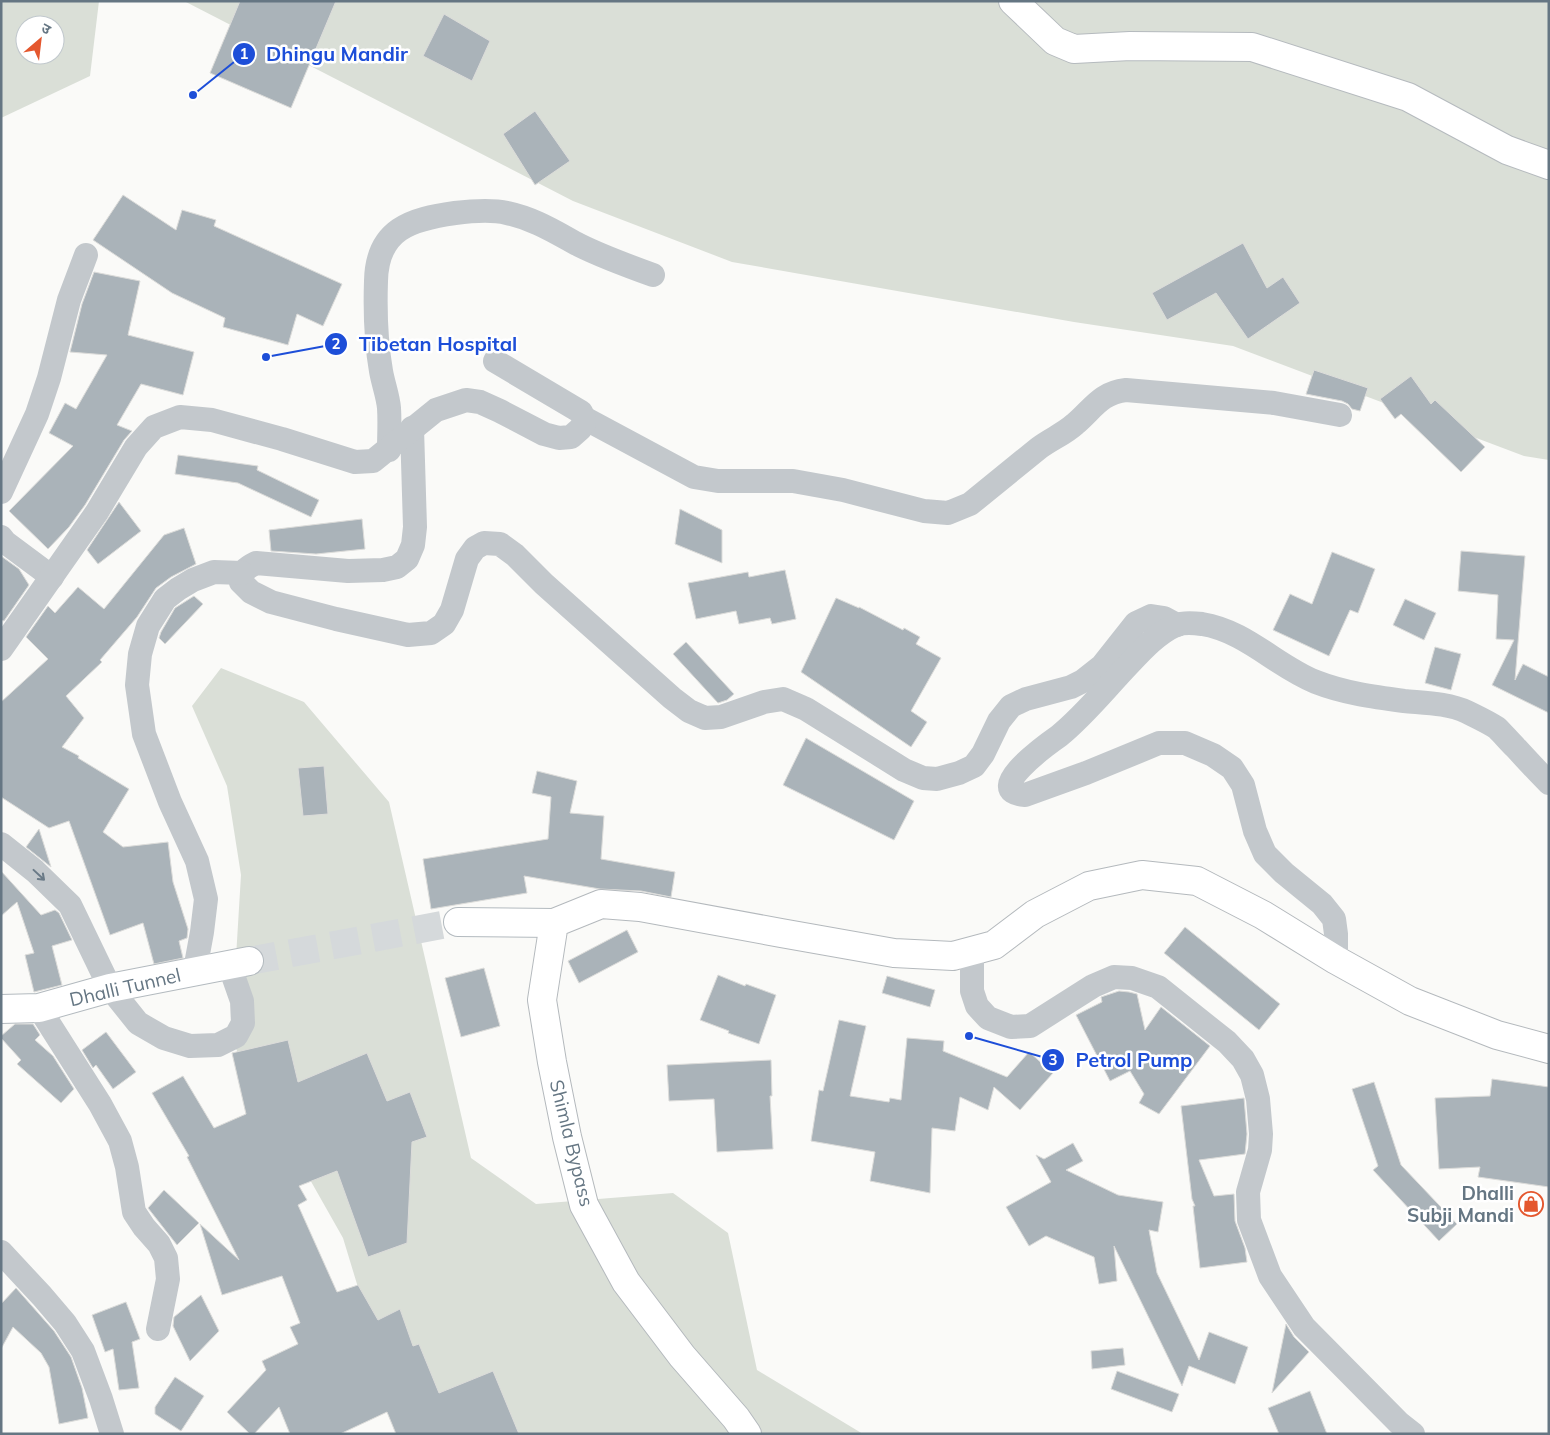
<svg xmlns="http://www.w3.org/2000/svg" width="1550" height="1435" viewBox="0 0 1550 1435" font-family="Mulish,'Noto Sans Devanagari',sans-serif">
<rect width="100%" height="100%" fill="#fafaf8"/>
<g fill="#dadfd7" fill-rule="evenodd">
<path d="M 1,1 L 99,1 L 90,76 L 1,118 ZM 25,25 L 55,25 L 55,55 L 25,55 Z"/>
<path d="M 184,1 L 1549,1 L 1549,460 L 1524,456 L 1233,346 L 1074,322 L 732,262 L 573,201 Z"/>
<path d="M 221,668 L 304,702 L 389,802 L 471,1158 L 536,1204 L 673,1193 L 728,1233 L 757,1370 L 863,1434 L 425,1434 L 391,1396 L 343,1238 L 231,1040 L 241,875 L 227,786 L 192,706 Z"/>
</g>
<g fill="#aab3b9" stroke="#dcdcda">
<path d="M 240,1 L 336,1 L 291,108 L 210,73 Z"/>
<path d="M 444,14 L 490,41 L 472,81 L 423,56 Z"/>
<path d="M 535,111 L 570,161 L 535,185 L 503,134 Z"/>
<path d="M 123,195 L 176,230 L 182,210 L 216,220 L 214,226 L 342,284 L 323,326 L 297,314 L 288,345 L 223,327 L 225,318 L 172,293 L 93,240 Z"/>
<path d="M 1243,243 L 1267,288 L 1283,277 L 1300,303 L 1248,339 L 1216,293 L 1167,320 L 1152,293 Z"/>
<path d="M 94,272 L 140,281 L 128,335 L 194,352 L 183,395 L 141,384 L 117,425 L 132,431 L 124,440 L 85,505 L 69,527 L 48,549 L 9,511 L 73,446 L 49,433 L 65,403 L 76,409 L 107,355 L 70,352 L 82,304 Z"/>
<path d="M 1314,370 L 1368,388 L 1360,411 L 1352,409 L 1348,404 L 1342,401 L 1306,394 Z"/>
<path d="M 1411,376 L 1431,404 L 1435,400 L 1485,447 L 1461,472 L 1401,414 L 1395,419 L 1380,399 Z"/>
<path d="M 178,455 L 258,466 L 257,470 L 319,500 L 311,517 L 238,483 L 175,474 Z"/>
<path d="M 119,502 L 141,531 L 98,564 L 87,550 Z"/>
<path d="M 680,509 L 722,530 L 722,563 L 675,544 Z"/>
<path d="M 362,519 L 365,549 L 316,554 L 271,551 L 269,530 Z"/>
<path d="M 184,528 L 196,564 L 171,577 L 156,588 L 137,617 L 100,660 L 102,662 L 66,696 L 84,718 L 62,747 L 79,756 L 78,758 L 129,789 L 103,832 L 123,847 L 168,842 L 173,882 L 188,929 L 187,938 L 179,941 L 183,958 L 154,964 L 143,923 L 110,935 L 69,821 L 49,828 L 1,797 L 1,702 L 48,659 L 26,637 L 48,606 L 55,613 L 78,587 L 104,609 L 164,535 Z"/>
<path d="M 1461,551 L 1525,556 L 1515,680 L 1523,664 L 1549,677 L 1549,713 L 1492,685 L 1514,640 L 1496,639 L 1498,595 L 1458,591 Z"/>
<path d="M 1332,552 L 1375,569 L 1358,613 L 1350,610 L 1329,656 L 1273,630 L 1290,594 L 1312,604 Z"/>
<path d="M 1,556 L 19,569 L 29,585 L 4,621 L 1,620 Z"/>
<path d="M 785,570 L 796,619 L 772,624 L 770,618 L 739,624 L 736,611 L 696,619 L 688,583 L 748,572 L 749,577 Z"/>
<path d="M 194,596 L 203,604 L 165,644 L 159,638 L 161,632 L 175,608 Z"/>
<path d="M 836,598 L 859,608 L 859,607 L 903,630 L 904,628 L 920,637 L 916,644 L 941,658 L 911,711 L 927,722 L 911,747 L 801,672 Z"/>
<path d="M 1405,599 L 1436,613 L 1424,640 L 1393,625 Z"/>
<path d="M 686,642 L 734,694 L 727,700 L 718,703 L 673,654 Z"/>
<path d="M 1435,647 L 1461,654 L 1451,690 L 1425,683 Z"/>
<path d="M 806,738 L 914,801 L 894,840 L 783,785 Z"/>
<path d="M 324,766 L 328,814 L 303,816 L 298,768 Z"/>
<path d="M 537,771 L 577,781 L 570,813 L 604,816 L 601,859 L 675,872 L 671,897 L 641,891 L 600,889 L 524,876 L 527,893 L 431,909 L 423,859 L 548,839 L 551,797 L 532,793 Z"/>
<path d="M 39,829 L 51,867 L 26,847 Z"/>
<path d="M 1,871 L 41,915 L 55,910 L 59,913 L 72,940 L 52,946 L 62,985 L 34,992 L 25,955 L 34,953 L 17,902 L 1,916 Z"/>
<path d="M 1185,927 L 1280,1004 L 1259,1030 L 1164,953 Z"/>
<path d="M 627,930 L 638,952 L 579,983 L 568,961 Z"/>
<path d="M 484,968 L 500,1026 L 461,1037 L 445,978 Z"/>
<path d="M 718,975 L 745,986 L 746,984 L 776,995 L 759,1044 L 728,1033 L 729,1031 L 700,1020 Z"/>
<path d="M 887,976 L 935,990 L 930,1007 L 882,993 Z"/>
<path d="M 1119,991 L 1129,992 L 1137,994 L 1145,1030 L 1161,1007 L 1210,1046 L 1159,1114 L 1139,1103 L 1144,1094 L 1130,1071 L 1110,1081 L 1076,1015 L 1102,1002 L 1101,997 Z"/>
<path d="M 839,1020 L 866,1026 L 850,1096 L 889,1102 L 890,1098 L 901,1100 L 907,1038 L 944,1041 L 943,1051 L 1007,1077 L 1029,1052 L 1053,1073 L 1020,1110 L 994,1087 L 988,1110 L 960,1097 L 955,1131 L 932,1128 L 930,1193 L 870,1181 L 875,1152 L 811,1141 L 819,1090 L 823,1091 Z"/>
<path d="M 15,1024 L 33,1024 L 40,1035 L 35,1040 L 53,1056 L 74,1089 L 61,1103 L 17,1064 L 21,1060 L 1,1038 L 1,1036 Z"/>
<path d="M 106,1032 L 136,1072 L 113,1089 L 96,1065 L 93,1068 L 82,1050 Z"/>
<path d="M 288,1040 L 298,1082 L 367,1053 L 387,1101 L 410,1092 L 427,1137 L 412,1142 L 407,1243 L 368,1257 L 337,1171 L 299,1186 L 307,1200 L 298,1205 L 337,1292 L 358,1285 L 378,1320 L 400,1309 L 413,1346 L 419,1344 L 439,1393 L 493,1371 L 519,1434 L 396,1434 L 387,1412 L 340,1434 L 290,1434 L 279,1407 L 254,1434 L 250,1434 L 227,1412 L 266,1370 L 262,1361 L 298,1344 L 290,1327 L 300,1323 L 282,1276 L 222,1295 L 200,1224 L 239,1260 L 187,1157 L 189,1156 L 152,1093 L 183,1076 L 214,1128 L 246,1114 L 232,1053 Z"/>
<path d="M 771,1060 L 772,1096 L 770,1096 L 773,1149 L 717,1152 L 714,1099 L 669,1101 L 667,1065 Z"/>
<path d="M 1492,1079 L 1549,1087 L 1549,1187 L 1478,1177 L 1480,1167 L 1439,1169 L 1435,1098 L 1490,1096 Z"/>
<path d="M 1374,1082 L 1401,1165 L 1457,1224 L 1439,1241 L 1373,1170 L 1378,1166 L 1352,1089 Z"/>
<path d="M 1244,1098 L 1247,1134 L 1245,1154 L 1199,1160 L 1214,1196 L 1234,1194 L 1235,1221 L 1245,1248 L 1247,1262 L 1200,1268 L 1193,1206 L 1195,1206 L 1192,1199 L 1181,1106 Z"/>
<path d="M 1073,1143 L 1083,1161 L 1066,1170 L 1118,1195 L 1163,1202 L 1158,1232 L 1149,1230 L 1157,1273 L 1199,1360 L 1209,1332 L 1248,1347 L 1235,1384 L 1189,1366 L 1182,1386 L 1114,1246 L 1117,1281 L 1099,1284 L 1094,1257 L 1046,1236 L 1029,1246 L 1006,1207 L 1051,1182 L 1036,1155 L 1044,1159 Z"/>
<path d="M 164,1190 L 199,1223 L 177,1245 L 148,1208 Z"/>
<path d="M 16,1288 L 54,1331 L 71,1357 L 82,1388 L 88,1418 L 59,1424 L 49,1367 L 41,1353 L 13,1327 L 1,1349 L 1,1304 Z"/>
<path d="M 201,1295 L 219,1331 L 190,1361 L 173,1326 L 174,1317 Z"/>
<path d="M 126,1302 L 140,1339 L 132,1342 L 139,1388 L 119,1390 L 113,1349 L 105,1352 L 92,1315 Z"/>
<path d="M 1286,1324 L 1294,1337 L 1309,1352 L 1272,1393 Z"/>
<path d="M 1123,1348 L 1125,1365 L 1092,1369 L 1091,1351 Z"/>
<path d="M 1117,1371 L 1179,1394 L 1172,1412 L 1111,1389 Z"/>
<path d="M 175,1377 L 204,1396 L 181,1431 L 155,1414 L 155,1407 Z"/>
<path d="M 1310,1391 L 1327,1434 L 1279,1434 L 1268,1408 Z"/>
</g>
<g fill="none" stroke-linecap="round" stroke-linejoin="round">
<path stroke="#d5d9db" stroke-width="28" stroke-dasharray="28 14" stroke-linecap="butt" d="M 249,961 L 458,922"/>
<defs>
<g id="secondary">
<path d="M 458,922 L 554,923"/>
<path d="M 1,1009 L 39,1008 L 110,988 L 249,961"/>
</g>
<path id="primary" d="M 1013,1 L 1055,41 L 1074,49 L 1130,46 L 1252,47 L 1408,97 L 1507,150 L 1549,165"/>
<path id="trunk" d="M 747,1434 L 736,1418 L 682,1356 L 626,1282 L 584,1205 L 567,1137 L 552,1062 L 542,1000 L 554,923 L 601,904 L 640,907 L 781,933 L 894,953 L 953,956 L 994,945 L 1035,914 L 1089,886 L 1142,875 L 1197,881 L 1263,915 L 1336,960 L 1410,1001 L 1497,1035 L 1549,1049"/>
</defs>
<use href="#secondary" stroke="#b3babf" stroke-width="30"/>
<use href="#primary" stroke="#b5babe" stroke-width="30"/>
<use href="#trunk" stroke="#b4b9bd" stroke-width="30"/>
<g stroke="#c3c8cc" stroke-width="24">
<path d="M 584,418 L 694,477 L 718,481 L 793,481 L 843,490 L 924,511 L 948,513 L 970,504 L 1039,448 C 1051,439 1064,434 1075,424 C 1093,409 1100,393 1126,390 L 1274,403 L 1340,415"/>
<path d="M 412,428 L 415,527 L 413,545 L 407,559 L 397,567 L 383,570 L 348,571 L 256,563 C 246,568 242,571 241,582 L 251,592 L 271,602 L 336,619 L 408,635 L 431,633 L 444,624 L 452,610 L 467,559 L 475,548 L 484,543 L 500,544 L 515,555 L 544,584 L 672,698 L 689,711 L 705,718 L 721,717 L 764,702 L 783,699 L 806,709 L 904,770 L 923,778 L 937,779 L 959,773 L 974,766 L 983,754 L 999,721 L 1011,706 L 1026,699 L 1071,687 L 1083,681 L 1102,666 L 1136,623 L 1151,616 L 1164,618 L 1177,625"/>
<path d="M 389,450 C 389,436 390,422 389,408 C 388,396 383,383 381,371 C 376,342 375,310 376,281 C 377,229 411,219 455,213 C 471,211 490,209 507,213 C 535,219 555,232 579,245 C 603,257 628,266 653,275"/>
<path d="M 1,492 L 37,414 L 49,378 L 69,300 L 86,255"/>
<path d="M 1,537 L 5,542 L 52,577"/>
<path d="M 1,649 L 97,512 L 136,447 L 154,427 L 180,417 L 212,420 L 282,439 L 355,462 L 373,461 L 436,410 L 466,400 L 480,402 L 500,411 L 544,434 L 559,438 L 571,437 L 580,429 L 584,423 L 584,418 L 581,412 L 495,361"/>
<path d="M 1,844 L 35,871 L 70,905 L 110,988 L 138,1023 L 164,1038 L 190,1046 L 218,1045 L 236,1036 L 243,1023 L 242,1001 L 229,964"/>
<path d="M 972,951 L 972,991 L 977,1006 L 988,1018 L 1011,1027 L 1030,1026 L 1093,986 L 1114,977 L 1132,978 L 1158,987 L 1227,1042 L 1243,1059 L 1252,1075 L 1258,1099 L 1261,1134 L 1260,1150 L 1248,1192 L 1249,1220 L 1270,1276 L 1304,1327 L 1399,1423 L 1413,1434"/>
<path d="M 1336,960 L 1336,934 L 1334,919 L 1322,904 L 1284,873 L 1265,854 L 1255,831 L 1243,785 L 1232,768 L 1213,755 L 1185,743 L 1159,743 L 1086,773 L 1025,795 C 980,792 1049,743 1059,736 C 1085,715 1106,688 1130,663 C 1143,649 1158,633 1176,625 C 1184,622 1194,623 1202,624 C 1246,631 1276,666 1316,682 C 1344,693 1374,697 1404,701 C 1425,703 1448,703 1467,712 C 1477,717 1488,722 1497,728 C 1503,734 1509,741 1515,747 C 1526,759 1537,771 1549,783"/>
<path d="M 195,970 L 202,932 L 206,899 L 197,861 L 170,802 L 144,734 L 137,685 L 140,654 L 148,626 L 165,599 L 178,589 L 193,580 L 214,572 L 242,573"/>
<path d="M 39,1008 L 100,1104 L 120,1141 L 127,1167 L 134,1212 L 144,1227 L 159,1244 L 166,1258 L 168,1279 L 158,1329"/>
<path d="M 1,1252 L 42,1296 L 65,1323 L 83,1351 L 101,1399 L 112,1434"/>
</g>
<use href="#secondary" stroke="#fff" stroke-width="28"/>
<use href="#primary" stroke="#fff" stroke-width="28"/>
<use href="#trunk" stroke="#fff" stroke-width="28"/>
</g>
<defs><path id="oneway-shaft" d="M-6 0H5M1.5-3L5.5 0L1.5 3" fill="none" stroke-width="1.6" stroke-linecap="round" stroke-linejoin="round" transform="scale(1.25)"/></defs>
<use stroke="#6a7a87" href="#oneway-shaft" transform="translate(39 875) rotate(43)"/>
<defs>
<symbol id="shop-ring" viewBox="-11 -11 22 22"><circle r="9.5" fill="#fff" stroke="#e4572e" stroke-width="1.5"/><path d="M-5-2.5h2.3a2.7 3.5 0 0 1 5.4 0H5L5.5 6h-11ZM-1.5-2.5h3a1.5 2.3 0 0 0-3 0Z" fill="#e4572e"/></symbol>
</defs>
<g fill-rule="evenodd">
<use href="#shop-ring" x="1517" y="1190" width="28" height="28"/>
</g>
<g text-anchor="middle" stroke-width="5" stroke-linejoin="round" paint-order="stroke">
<g font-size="19" fill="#657683" stroke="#fff">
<text transform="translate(125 987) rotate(-13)" y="7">Dhalli Tunnel</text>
<text transform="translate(572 1143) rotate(76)" y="7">Shimla Bypass</text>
</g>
<g font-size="19" font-weight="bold" fill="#657683" stroke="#fff" text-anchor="end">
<text x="1514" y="1200">Dhalli<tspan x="1514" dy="22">Subji Mandi</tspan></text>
</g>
</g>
<path fill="none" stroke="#1d4ed8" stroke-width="2" d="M193 95L244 54M266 357L336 344M969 1036L1053 1060"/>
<g fill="#1d4ed8" stroke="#fff" stroke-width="2">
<circle cx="193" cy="95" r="5"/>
<circle cx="266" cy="357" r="5"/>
<circle cx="969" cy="1036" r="5"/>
<circle cx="244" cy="54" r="12"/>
<circle cx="336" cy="344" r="12"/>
<circle cx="1053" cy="1060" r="12"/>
</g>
<g font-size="15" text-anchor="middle" font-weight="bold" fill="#fff">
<text x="244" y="59">1</text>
<text x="336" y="349">2</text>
<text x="1053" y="1065">3</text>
</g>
<g font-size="20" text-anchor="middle" font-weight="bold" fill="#1d4ed8" stroke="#fff" stroke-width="5" stroke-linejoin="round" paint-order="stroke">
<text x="337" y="61">Dhingu Mandir</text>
<text x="438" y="351">Tibetan Hospital</text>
<text x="1134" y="1067">Petrol Pump</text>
</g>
<rect width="1550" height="1435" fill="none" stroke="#657683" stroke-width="5"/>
<g transform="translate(40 40) rotate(28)"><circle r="24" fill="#ffffff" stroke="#c1c8cd"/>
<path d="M0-4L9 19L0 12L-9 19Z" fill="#e4572e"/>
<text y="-8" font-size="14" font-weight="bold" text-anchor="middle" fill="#657683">उ</text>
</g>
</svg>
